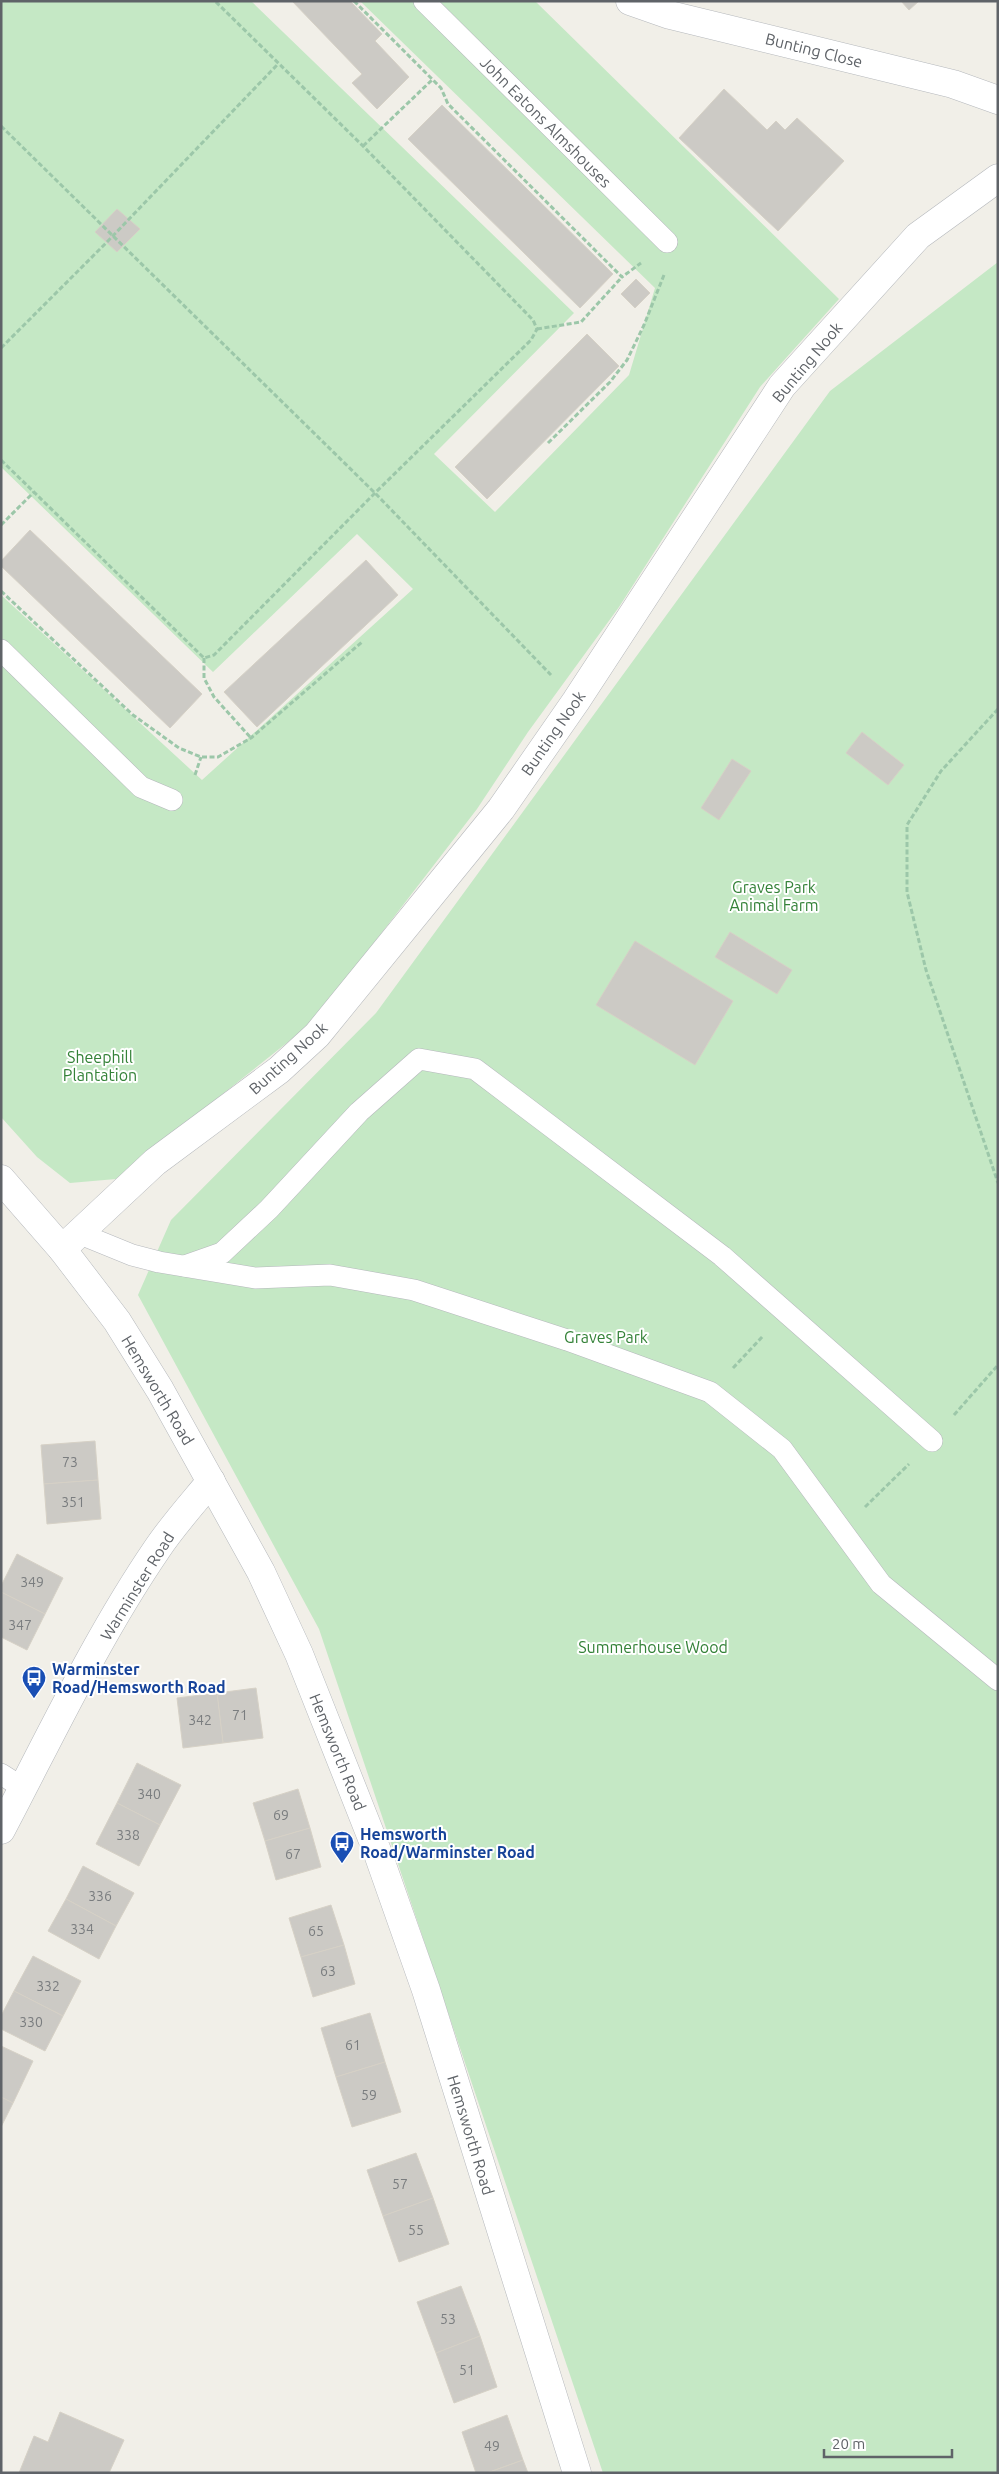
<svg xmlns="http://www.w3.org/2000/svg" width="999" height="2474" viewBox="0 0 999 2474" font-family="Ubuntu,sans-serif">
<rect width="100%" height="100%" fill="#f1efe8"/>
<g fill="#c5e8c5">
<path d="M 1,1 L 251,1 L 574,313 L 434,454 L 495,512 L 629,375 L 655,288 L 360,1 L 535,1 L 839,299 L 760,387 L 619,607 L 528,732 L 477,809 L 313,1022 L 116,1179 L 70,1183 L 37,1157 L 1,1117 L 1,595 L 202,780 L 413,589 L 357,534 L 213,672 L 1,467 Z"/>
<path d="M 998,262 L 998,2473 L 603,2473 L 319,1629 L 138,1295 L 171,1220 L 376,1013 L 830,391 Z"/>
</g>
<g fill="#cccac5" stroke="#d6d1c6">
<path d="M 292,1 L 350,1 L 382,34 L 375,41 L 409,77 L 377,109 L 352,83 L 362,74 Z"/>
<path d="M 901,1 L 919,1 L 909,10 Z"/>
<path d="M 724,89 L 767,130 L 776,121 L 785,130 L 797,118 L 844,161 L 778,231 L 679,138 Z"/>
<path d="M 442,105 L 613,274 L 580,308 L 408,139 Z"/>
<path d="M 117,209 L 140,229 L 117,252 L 95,232 Z"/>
<path d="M 636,279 L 650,293 L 635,308 L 621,294 Z"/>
<path d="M 587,334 L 619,366 L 487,499 L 455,467 Z"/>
<path d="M 30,530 L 202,694 L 170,728 L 1,566 L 1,561 Z"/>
<path d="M 366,560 L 398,595 L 257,727 L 224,692 Z"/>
<path d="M 862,732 L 904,765 L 888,785 L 846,753 Z"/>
<path d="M 732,759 L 751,771 L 719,820 L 701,808 Z"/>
<path d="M 730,932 L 792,970 L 777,994 L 715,957 Z"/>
<path d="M 635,941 L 733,1001 L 695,1065 L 596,1005 Z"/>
<path d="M 95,1441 L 98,1480 L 44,1484 L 41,1445 Z"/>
<path d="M 98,1480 L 101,1519 L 47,1524 L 44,1484 Z"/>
<path d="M 17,1554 L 63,1578 L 45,1614 L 1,1592 L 1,1586 Z"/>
<path d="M 1,1592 L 45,1614 L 27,1650 L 1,1637 Z"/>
<path d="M 256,1688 L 263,1738 L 223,1743 L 217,1693 Z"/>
<path d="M 217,1693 L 223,1743 L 183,1748 L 177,1698 Z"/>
<path d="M 137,1763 L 181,1785 L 160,1825 L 117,1803 Z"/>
<path d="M 298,1789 L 310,1828 L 265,1841 L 253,1803 Z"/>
<path d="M 117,1803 L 160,1825 L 139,1866 L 96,1844 Z"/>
<path d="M 310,1828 L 321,1867 L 276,1880 L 265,1841 Z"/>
<path d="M 83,1866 L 134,1893 L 116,1926 L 66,1899 Z"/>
<path d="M 66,1899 L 116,1926 L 99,1959 L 48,1931 Z"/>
<path d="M 331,1905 L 344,1945 L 301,1957 L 289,1918 Z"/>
<path d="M 344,1945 L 355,1984 L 313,1997 L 301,1957 Z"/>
<path d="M 33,1956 L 81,1981 L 63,2016 L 14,1991 Z"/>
<path d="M 14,1991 L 63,2016 L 45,2051 L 1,2029 L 1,2016 Z"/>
<path d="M 370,2013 L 385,2062 L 336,2077 L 321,2028 Z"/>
<path d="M 1,2046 L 33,2061 L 13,2103 L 1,2097 Z"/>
<path d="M 385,2062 L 401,2112 L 352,2127 L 336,2077 Z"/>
<path d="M 1,2097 L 13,2103 L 1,2127 Z"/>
<path d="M 416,2153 L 433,2198 L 383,2216 L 367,2170 Z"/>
<path d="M 433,2198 L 449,2244 L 399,2262 L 383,2216 Z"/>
<path d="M 461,2286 L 480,2336 L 436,2353 L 417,2302 Z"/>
<path d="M 480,2336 L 497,2387 L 454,2403 L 436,2353 Z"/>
<path d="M 60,2412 L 124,2440 L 109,2473 L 19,2473 L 34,2436 L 48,2442 Z"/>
<path d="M 507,2415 L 523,2460 L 487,2473 L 476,2473 L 462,2432 Z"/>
<path d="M 523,2460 L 528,2473 L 487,2473 Z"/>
</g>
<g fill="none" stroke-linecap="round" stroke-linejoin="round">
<defs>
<g id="service">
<path d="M 424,1 L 667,242"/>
<path d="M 1,650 L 141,787 L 172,800"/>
<path d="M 78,1233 L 132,1255 L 159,1262 L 255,1278 L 330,1275 L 414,1290 L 567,1340 L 710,1392 L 782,1449 L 881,1584 L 998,1680"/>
<path d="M 185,1266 L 222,1253 L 269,1209 L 359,1112 L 419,1059 L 475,1069 L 722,1256 L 932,1441"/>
<path d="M 1,1774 L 23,1788"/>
</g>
<g id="minor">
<path d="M 630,1 L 670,15 L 953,84 L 998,100"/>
<path d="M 62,1249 L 155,1162 L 279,1070 L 317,1035 L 501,809 L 576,701 L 782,386 L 918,236 L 998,178"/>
<path d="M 1,1830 C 51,1735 97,1637 157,1549 C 173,1525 193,1503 211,1481"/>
</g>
<path id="tertiary" d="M 1,1179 L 62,1249 L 117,1321 L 160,1390 L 261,1572 L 299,1654 L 377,1851 L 426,1990 L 577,2473"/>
</defs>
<use href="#service" stroke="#b5b8bc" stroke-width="22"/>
<use href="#minor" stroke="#b5b8bc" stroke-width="29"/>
<use href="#tertiary" stroke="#b5b8bc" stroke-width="29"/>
<g stroke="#9cc7a9" stroke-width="3" stroke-dasharray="5 2.5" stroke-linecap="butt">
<path d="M 354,1 L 441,88 L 448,104 L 622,277 L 641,263"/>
<path d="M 1,126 L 375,493 L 551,675"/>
<path d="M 363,146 L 433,79"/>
<path d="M 537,329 L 581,322 L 622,277"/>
<path d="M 1,348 L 107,242 L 278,64"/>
<path d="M 548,443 L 610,382 L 627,360 L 644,325 L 664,275"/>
<path d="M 1,460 L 204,658 L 214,655 L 375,493 L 531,340 L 537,329 L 533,320 L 363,146 L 215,1"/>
<path d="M 1,525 L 34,492"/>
<path d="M 1,591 L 133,715 L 179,748 L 201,757 L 218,757 L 251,738 L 362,642"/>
<path d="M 204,658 L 204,678 L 214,697 L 251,738"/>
<path d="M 998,709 L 941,771 L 907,825 L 907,892 L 926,970 L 998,1183"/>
<path d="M 195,775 L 201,757"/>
<path d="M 733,1368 L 763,1336"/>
<path d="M 954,1415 L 998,1365"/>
<path d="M 865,1507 L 909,1464"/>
</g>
<use href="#service" stroke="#fff" stroke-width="21"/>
<use href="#minor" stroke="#fff" stroke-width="28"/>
<use href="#tertiary" stroke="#fff" stroke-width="28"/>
</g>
<defs>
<symbol id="bus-pin" viewBox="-11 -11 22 30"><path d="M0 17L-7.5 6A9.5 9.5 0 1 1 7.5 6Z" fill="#1a4fb4" stroke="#fff"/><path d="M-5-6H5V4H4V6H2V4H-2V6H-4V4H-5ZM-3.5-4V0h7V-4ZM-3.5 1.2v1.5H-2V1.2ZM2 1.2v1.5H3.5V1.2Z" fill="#fff"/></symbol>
</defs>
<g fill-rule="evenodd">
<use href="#bus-pin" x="20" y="1664" width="28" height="38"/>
<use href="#bus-pin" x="328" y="1829" width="28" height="38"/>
</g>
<g text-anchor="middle" stroke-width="4" stroke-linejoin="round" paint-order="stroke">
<g font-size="14" fill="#7a7d7f">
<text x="70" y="1467">73</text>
<text x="73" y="1507">351</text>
<text x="32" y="1587">349</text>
<text x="20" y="1630">347</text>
<text x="240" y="1720">71</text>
<text x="200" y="1725">342</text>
<text x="149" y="1799">340</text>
<text x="281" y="1820">69</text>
<text x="128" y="1840">338</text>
<text x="293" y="1859">67</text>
<text x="100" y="1901">336</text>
<text x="82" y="1934">334</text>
<text x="316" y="1936">65</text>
<text x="328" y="1976">63</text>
<text x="48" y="1991">332</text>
<text x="31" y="2027">330</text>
<text x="353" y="2050">61</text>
<text x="369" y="2100">59</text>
<text x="400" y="2189">57</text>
<text x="416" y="2235">55</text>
<text x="448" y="2324">53</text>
<text x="467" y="2375">51</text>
<text x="492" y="2451">49</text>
</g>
<g font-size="16" fill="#5f6368" stroke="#fff">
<text transform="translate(814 50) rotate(14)" y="6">Bunting Close</text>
<text transform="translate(546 122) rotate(45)" y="6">John Eatons Almshouses</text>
<text transform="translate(807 362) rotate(-50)" y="6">Bunting Nook</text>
<text transform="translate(553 733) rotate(-55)" y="6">Bunting Nook</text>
<text transform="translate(288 1058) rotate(-42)" y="6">Bunting Nook</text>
<text transform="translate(158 1390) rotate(59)" y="6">Hemsworth Road</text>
<text transform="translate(137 1586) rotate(-58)" y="6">Warminster Road</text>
<text transform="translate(338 1752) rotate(68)" y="6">Hemsworth Road</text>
<text transform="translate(471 2135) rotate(73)" y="6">Hemsworth Road</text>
</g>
<g font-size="16" fill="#348238" stroke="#fff">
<text x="774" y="893">Graves Park<tspan x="774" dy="18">Animal Farm</tspan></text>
<text x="100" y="1063">Sheephill<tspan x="100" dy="18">Plantation</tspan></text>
<text x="606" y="1343">Graves Park</text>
<text x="653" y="1653">Summerhouse Wood</text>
</g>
<g font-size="16" font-weight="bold" fill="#164399" stroke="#fff" text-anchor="start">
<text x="52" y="1675">Warminster<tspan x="52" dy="18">Road/Hemsworth Road</tspan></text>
<text x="360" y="1840">Hemsworth<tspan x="360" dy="18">Road/Warminster Road</tspan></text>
</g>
</g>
<rect width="999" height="2474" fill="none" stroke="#5f6368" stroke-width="5"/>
<path d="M824 2449v8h128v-8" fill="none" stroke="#5f6368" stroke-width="2.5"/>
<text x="832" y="2449" font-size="15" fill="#5f6368" stroke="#ffffff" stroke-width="4" paint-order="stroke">20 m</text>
</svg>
